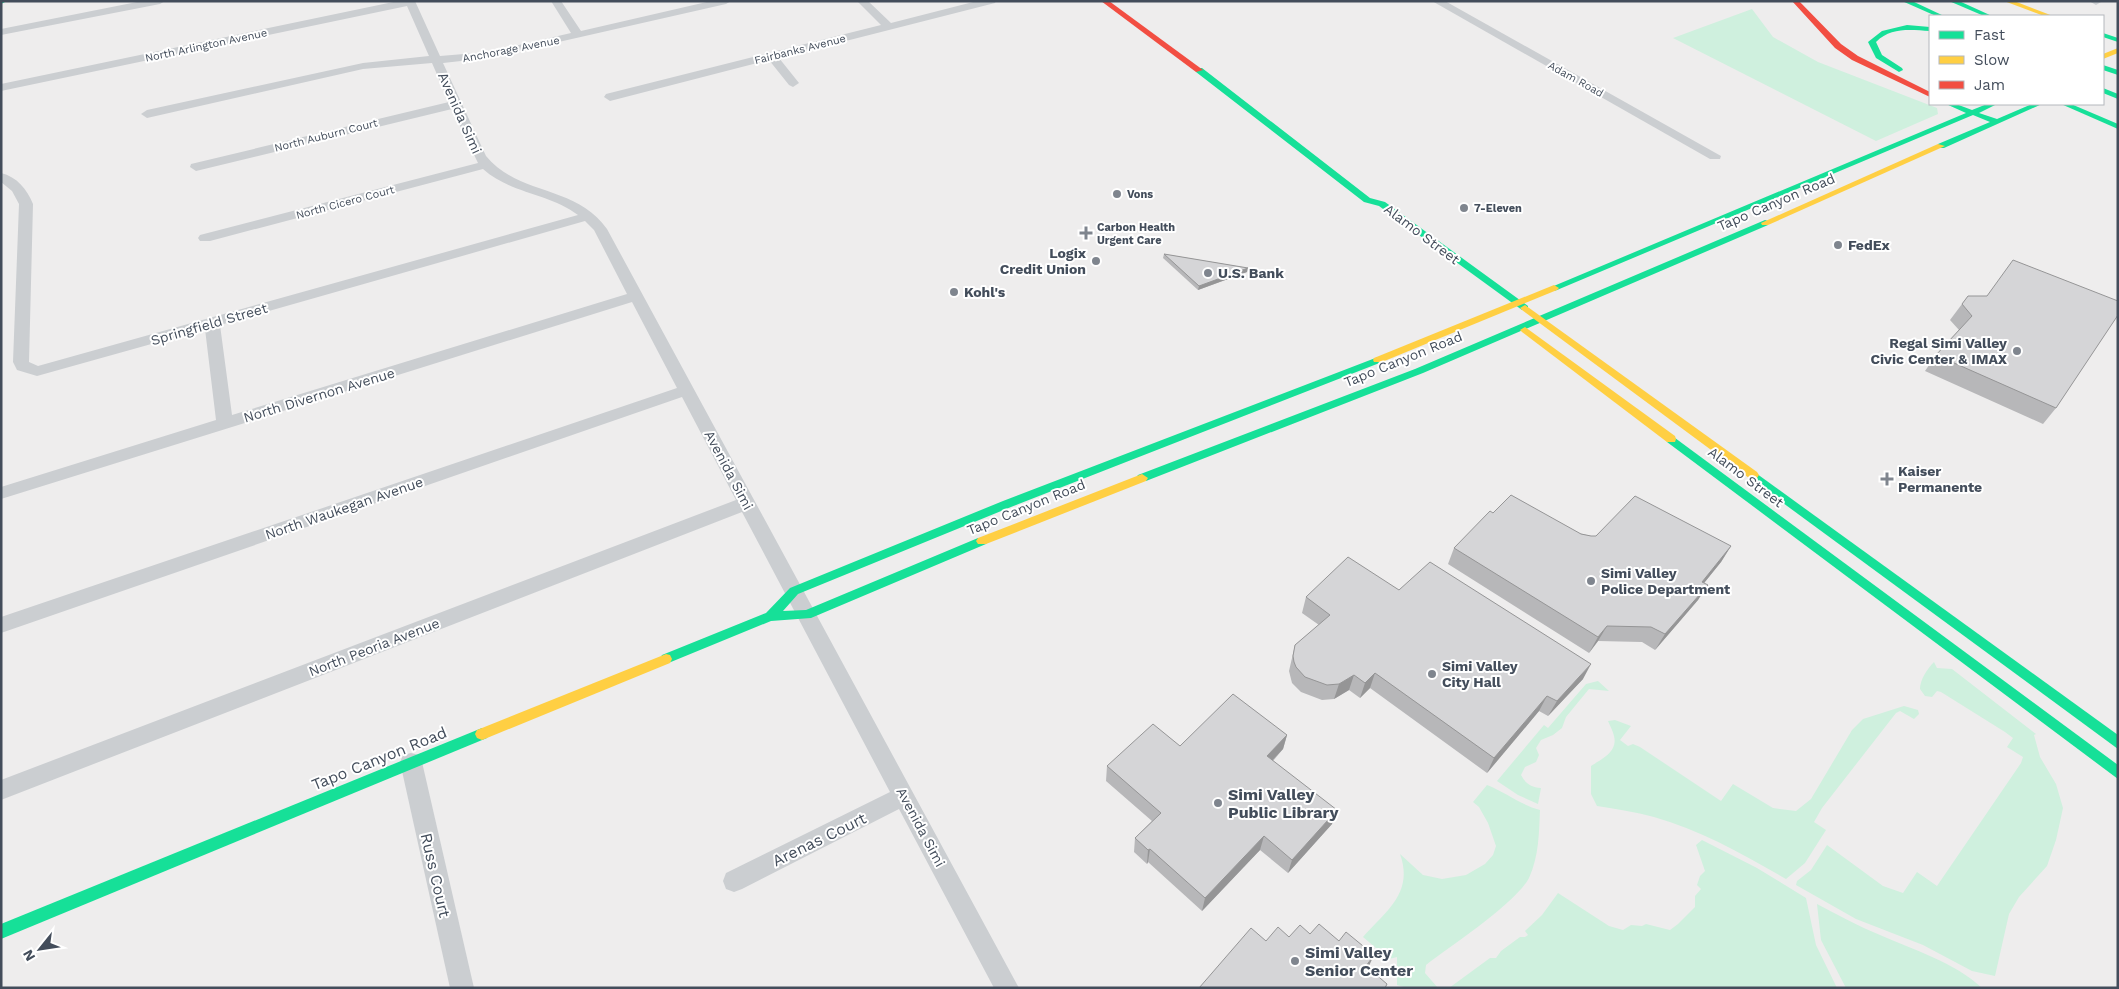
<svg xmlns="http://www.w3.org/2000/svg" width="2119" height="989" viewBox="0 0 2119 989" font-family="'Work Sans',sans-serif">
<rect width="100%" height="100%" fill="#eeeded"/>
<g fill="#cff0de">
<path d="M 1752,9 L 1773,37 L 1818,62 L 1937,108 L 1938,114 L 1876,141 L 1673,38 Z"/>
<path d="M 1934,662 L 1937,668 L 1952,669 L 2036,734 L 2034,735 L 2040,757 L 2056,784 L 2063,808 L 2056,840 L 2047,866 L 2019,897 L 2009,914 L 1995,976 L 1972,971 L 1923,945 L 1856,919 L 1796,885 L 1797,881 L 1811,870 L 1827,845 L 1883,886 L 1903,893 L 1917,872 L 1937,886 L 2021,763 L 2023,757 L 2007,747 L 2013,738 L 2005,732 L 1941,692 L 1937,691 L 1932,697 L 1925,696 L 1920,689 C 1920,680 1927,669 1934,662 Z"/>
<path d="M 1598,681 L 1609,691 L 1589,689 L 1566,717 L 1562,728 L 1553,735 L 1541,740 L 1536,748 L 1539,755 L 1536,762 L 1525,767 L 1521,775 C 1526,784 1531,787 1541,788 L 1538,804 L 1518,795 L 1497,781 L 1544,725 L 1548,728 L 1586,684 Z"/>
<path d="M 1904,706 L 1918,710 L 1919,714 L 1914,719 L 1900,711 L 1896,713 L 1822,808 L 1814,822 L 1826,830 L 1805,863 L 1786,879 C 1744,855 1701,830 1654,817 C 1635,812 1616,809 1597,806 L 1591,794 L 1591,766 C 1602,759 1618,752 1614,736 C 1613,731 1610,726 1608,721 L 1615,720 L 1631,726 L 1620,740 L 1628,746 L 1633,744 L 1640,747 L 1721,801 L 1733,784 L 1773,808 L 1796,811 L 1811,799 L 1852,730 L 1863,719 Z"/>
<path d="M 1487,785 C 1505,792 1521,805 1540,810 C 1539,833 1539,856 1529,878 C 1516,903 1451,946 1426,965 L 1425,973 L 1438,988 L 1407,988 L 1397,985 L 1397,957 L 1389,959 L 1363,937 C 1386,911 1414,893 1400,854 L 1423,875 L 1442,879 L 1466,875 L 1485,864 L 1493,855 L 1496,846 L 1488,823 L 1479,807 L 1473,802 Z"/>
<path d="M 1702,840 L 1757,868 L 1806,898 L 1816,945 L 1837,988 L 1449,988 L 1490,958 L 1496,958 L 1501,951 L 1520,937 L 1525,937 L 1528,935 L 1525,931 L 1542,915 L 1558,893 L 1609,926 L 1623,930 L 1631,925 L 1642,926 L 1646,924 L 1670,930 L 1678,924 L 1695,907 L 1695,896 L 1701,889 L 1697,885 L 1700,876 L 1705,871 L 1696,845 Z"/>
<path d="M 1817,904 C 1838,915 1858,926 1880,935 C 1914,950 1954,962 1982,988 L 1846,988 L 1821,940 Z"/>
</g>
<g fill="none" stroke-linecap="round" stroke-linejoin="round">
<g fill="#cbced1" fill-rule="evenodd">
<path d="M 142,1 L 165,1 L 160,4 L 1,35 L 1,29 Z"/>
<path d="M 398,1 L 415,1 L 440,56 L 488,52 L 571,33 L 551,1 L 561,1 L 581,31 L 711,1 L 731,1 L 726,4 L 488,58 L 443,63 L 486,156 C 519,196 576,185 607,229 L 1019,988 L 994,988 L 899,809 L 742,889 L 734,892 L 726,889 L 723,881 L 726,873 L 890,792 L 742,512 L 1,800 L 1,780 L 736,500 L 682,397 L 1,633 L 1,617 L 677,388 L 632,302 L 1,499 L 1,487 L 216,420 L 205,329 L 37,376 L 17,370 L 13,362 L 19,204 L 12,191 L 1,182 L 1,173 C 17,177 27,189 33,204 L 29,362 L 38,366 L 578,215 C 549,193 511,194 483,169 L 210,241 L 200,241 L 198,238 L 200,235 L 478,163 L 452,109 L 196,171 L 190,167 L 191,164 L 449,102 L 432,63 L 363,69 L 147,118 L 141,114 L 147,110 L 363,63 L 429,56 L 407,6 L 1,91 L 1,84 ZM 585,221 L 594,230 L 627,294 L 232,415 L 220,325 Z"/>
<path d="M 857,1 L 868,1 L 891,23 L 977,1 L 996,1 L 995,3 L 779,58 L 799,83 L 793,87 L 789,85 L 769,60 L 610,101 L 604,97 L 606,94 L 881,25 Z"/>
<path d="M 1432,1 L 1445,1 L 1721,156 L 1720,159 L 1710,159 Z"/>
<path d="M 2089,1 L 2101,1 L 2101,2 L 2096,5 Z"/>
<path d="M 411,753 L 419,755 L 422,762 L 474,988 L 450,988 L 400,762 L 403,755 Z"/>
</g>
<g fill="#16e098" fill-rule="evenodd">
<path d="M 1,1 L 7,1 L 1,4 Z"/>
<path d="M 1902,1 L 1912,1 L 1944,16 L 1936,16 Z"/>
<path d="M 1949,1 L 1959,1 L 1992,16 L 1984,16 Z"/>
<path d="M 1907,25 L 1930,27 L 1930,31 C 1910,30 1891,27 1876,42 L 1882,55 L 1902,68 L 1903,70 L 1899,72 L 1876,58 L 1868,42 L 1882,31 Z"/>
<path d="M 2103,33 L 2118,38 L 2118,42 L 2103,37 Z"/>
<path d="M 2103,65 L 2118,70 L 2118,75 L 2103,70 Z"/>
<path d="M 1196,68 L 1202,68 L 1370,198 L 1385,202 L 1528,306 L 1528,310 L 1522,310 L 1379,206 L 1364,202 L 1196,72 Z"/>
<path d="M 2103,88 L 2118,94 L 2118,99 L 2103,93 Z"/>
<path d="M 1946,104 L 1956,104 L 1972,110 L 1987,104 L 1997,104 L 1979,113 L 1997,119 L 2032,104 L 2042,104 L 1944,148 L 1938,148 L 1938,144 L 1990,122 L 1973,115 L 1557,290 L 1554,291 L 1549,288 L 1966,113 Z"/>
<path d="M 2061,104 L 2071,104 L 2118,124 L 2118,129 Z"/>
<path d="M 1765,220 L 1768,221 L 1768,225 L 1423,373 L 1146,481 L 1138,481 L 1136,478 L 1138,475 L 1415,369 Z"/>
<path d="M 1378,357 L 1383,360 L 1382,362 L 1011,507 L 798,594 L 783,611 L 806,610 L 978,538 L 986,538 L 988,541 L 986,544 L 811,618 L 771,621 L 666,664 L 662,663 L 660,659 L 662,655 L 766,613 L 790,588 L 1003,501 Z"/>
<path d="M 1671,435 L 2118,765 L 2118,779 L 1667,442 L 1666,439 Z"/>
<path d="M 1753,471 L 2118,735 L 2118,749 L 1749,478 L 1747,475 L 1749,472 Z"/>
<path d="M 482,728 L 487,730 L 489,734 L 487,738 L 1,939 L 1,924 Z"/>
</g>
<g fill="#ffcf43" fill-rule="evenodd">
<path d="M 2004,1 L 2014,1 L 2053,16 L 2044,16 Z"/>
<path d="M 2118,48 L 2118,53 L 2103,59 L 2103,54 Z"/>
<path d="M 1938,144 L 1945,146 L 1768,225 L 1762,225 L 1761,223 Z"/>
<path d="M 1554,285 L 1559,288 L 1557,290 L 1382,362 L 1374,362 L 1373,360 L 1374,358 Z"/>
<path d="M 1525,305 L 1757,472 L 1759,475 L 1757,478 L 1749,478 L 1522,310 L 1520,308 Z"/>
<path d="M 1525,327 L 1675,436 L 1676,439 L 1675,442 L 1667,442 L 1522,332 L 1520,330 Z"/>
<path d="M 1142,474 L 1148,478 L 1146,481 L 986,544 L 978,544 L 976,541 L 978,538 Z"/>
<path d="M 666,654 L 670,655 L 672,659 L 670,663 L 487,738 L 482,740 L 477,738 L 475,734 L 477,730 Z"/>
</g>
<g fill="#f24e42" fill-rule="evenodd">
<path d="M 1101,1 L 1109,1 L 1203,70 L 1196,72 Z"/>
<path d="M 1792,1 L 1799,1 L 1841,44 L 1858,56 L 1930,92 L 1930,97 L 1852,60 L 1835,48 Z"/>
</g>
</g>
<g fill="#b7b7b9">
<path d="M 1164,254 L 1248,268 L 1247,272 L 1198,290 L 1163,258 Z"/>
<path d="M 1968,296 L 2056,408 L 2043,424 L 1925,371 L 1936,355 L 1959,330 L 1950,320 Z"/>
<path d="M 1493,513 L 1591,536 L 1731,546 L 1721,562 L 1704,583 L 1698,600 L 1655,650 L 1642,642 L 1598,641 L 1589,653 L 1448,564 L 1454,548 Z"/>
<path d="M 1399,590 L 1583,679 L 1548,716 L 1539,711 L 1487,773 L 1370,688 L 1360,698 L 1349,690 L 1334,699 L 1322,700 L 1301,692 L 1292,683 L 1289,671 L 1295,645 L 1319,625 L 1302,613 L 1306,597 Z"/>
<path d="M 1287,735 L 1283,749 L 1273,761 L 1332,824 L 1288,873 L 1260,850 L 1202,911 L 1148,862 L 1147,864 L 1134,852 L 1135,838 L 1152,821 L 1106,781 L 1107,766 L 1180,746 Z"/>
</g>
<g fill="#959596">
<path d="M 1248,268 L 1247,272 L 1198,290 L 1199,286 Z"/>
<path d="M 1731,546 L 1721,562 L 1692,598 L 1702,582 Z"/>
<path d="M 1708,585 L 1698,600 L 1655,650 L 1665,634 Z"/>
<path d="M 1607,626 L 1598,641 L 1589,653 L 1598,637 Z"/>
<path d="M 1591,664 L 1583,679 L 1548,716 L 1557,701 Z"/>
<path d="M 1375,673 L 1370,688 L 1360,698 L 1365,683 Z"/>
<path d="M 1354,675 L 1349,690 L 1334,699 L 1339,684 Z"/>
<path d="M 1547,696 L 1539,711 L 1487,773 L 1494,758 Z"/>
<path d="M 1287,735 L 1283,749 L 1263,770 L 1267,756 Z"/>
<path d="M 1337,810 L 1332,824 L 1288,873 L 1292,860 Z"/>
<path d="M 1264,836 L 1260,850 L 1202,911 L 1205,898 Z"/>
<path d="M 1150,849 L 1148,862 L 1147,864 L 1148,850 Z"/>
<path d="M 1374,955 L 1368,968 L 1366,966 Z"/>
</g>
<g fill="#d5d5d7" stroke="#959596">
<path d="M 1164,254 L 1248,268 L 1199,286 Z"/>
<path d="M 2013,260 L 2118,301 L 2118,315 L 2056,408 L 1936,355 L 1972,316 L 1962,304 L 1968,296 L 1987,296 Z"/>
<path d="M 1511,495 L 1581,534 L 1591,536 L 1596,536 L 1635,496 L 1731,546 L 1702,582 L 1708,585 L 1665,634 L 1651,627 L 1607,626 L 1598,637 L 1454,548 L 1490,511 L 1493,513 Z"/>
<path d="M 1348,557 L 1399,590 L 1430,562 L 1591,664 L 1557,701 L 1547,696 L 1494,758 L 1375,673 L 1365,683 L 1354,675 L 1339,684 L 1327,685 L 1305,677 L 1296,667 L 1294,662 L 1293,656 L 1295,645 L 1330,615 L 1306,597 Z"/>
<path d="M 1233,694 L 1287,735 L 1267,756 L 1337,810 L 1292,860 L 1264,836 L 1205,898 L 1150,849 L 1148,850 L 1135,838 L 1161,813 L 1107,766 L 1153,724 L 1180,746 Z"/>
<path d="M 1319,924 L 1339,941 L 1346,932 L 1374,955 L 1366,966 L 1387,984 L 1385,988 L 1199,988 L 1251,928 L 1266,941 L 1278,927 L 1289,937 L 1300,925 L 1310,934 Z"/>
</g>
<g fill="#7f858e" stroke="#fff" stroke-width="2">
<circle cx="1117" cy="194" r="5"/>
<circle cx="1464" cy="208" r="5"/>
<path d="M1083.5 225.5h5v5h5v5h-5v5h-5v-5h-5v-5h5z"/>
<circle cx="1838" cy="245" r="5"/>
<circle cx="1096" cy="261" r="5"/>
<circle cx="1208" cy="273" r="5"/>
<circle cx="954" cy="292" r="5"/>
<circle cx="2017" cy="351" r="5"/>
<path d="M1884.5 471.5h5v5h5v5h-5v5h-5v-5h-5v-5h5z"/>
<circle cx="1591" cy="581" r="5"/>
<circle cx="1432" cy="674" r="5"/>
<circle cx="1218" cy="803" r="5"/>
<circle cx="1295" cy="961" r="5"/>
</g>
<g text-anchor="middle" stroke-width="4" stroke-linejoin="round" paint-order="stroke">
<g font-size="11" fill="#434d5b" stroke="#fff">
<text transform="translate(206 45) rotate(-12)" y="4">North Arlington Avenue</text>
<text transform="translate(511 49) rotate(-11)" y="4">Anchorage Avenue</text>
<text transform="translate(800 49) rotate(-14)" y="4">Fairbanks Avenue</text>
<text transform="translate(1576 79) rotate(29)" y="4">Adam Road</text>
<text transform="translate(326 135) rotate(-14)" y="4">North Auburn Court</text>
<text transform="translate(345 202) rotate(-15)" y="4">North Cicero Court</text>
</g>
<g font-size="11" font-weight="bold" fill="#434d5b" stroke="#fff" text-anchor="start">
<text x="1127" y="198">Vons</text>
<text x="1474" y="212">7-Eleven</text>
<text x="1097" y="231">Carbon Health<tspan x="1097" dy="13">Urgent Care</tspan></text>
</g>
<g font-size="14" fill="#434d5b" stroke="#fff">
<text transform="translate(460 113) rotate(66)" y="5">Avenida Simi</text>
<text transform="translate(1776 202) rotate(-23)" y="5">Tapo Canyon Road</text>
<text transform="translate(1422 234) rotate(37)" y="5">Alamo Street</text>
<text transform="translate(209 324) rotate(-16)" y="5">Springfield Street</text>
<text transform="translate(1403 359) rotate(-22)" y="5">Tapo Canyon Road</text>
<text transform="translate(319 395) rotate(-17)" y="5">North Divernon Avenue</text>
<text transform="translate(729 470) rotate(62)" y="5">Avenida Simi</text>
<text transform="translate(1746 477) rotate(37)" y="5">Alamo Street</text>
<text transform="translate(1026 507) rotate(-22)" y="5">Tapo Canyon Road</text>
<text transform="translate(344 508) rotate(-19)" y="5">North Waukegan Avenue</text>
<text transform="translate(374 647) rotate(-21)" y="5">North Peoria Avenue</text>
<text transform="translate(921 827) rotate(62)" y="5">Avenida Simi</text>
</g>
<g font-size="14" font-weight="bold" fill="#434d5b" stroke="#fff" text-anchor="start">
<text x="1848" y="250">FedEx</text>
<text x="1086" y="258" text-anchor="end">Logix<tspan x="1086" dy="16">Credit Union</tspan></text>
<text x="1218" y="278">U.S. Bank</text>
<text x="964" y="297">Kohl's</text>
<text x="2007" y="348" text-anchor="end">Regal Simi Valley<tspan x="2007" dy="16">Civic Center &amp; IMAX</tspan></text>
<text x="1898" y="476">Kaiser<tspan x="1898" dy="16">Permanente</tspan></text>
<text x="1601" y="578">Simi Valley<tspan x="1601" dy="16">Police Department</tspan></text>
<text x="1442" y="671">Simi Valley<tspan x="1442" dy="16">City Hall</tspan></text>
</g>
<g font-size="16" fill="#434d5b" stroke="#fff">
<text transform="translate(379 758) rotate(-22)" y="6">Tapo Canyon Road</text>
<text transform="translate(819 839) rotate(-26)" y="6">Arenas Court</text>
<text transform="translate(436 875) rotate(77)" y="6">Russ Court</text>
</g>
<g font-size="16" font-weight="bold" fill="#434d5b" stroke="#fff" text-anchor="start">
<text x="1228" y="800">Simi Valley<tspan x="1228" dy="18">Public Library</tspan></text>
<text x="1305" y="958">Simi Valley<tspan x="1305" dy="18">Senior Center</tspan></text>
</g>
</g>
<rect width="2119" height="989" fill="none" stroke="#434d5b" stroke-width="5"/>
<rect x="1929" y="15" width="175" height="90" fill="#ffffff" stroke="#b4b8bd"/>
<rect x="1939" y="31" width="25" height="8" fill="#16e098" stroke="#b4b8bd"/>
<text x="1974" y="40" font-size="15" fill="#434d5b">Fast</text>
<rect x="1939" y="56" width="25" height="8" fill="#ffcf43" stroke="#b4b8bd"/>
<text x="1974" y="65" font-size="15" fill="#434d5b">Slow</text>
<rect x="1939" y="81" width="25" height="8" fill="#f24e42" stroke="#b4b8bd"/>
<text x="1974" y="90" font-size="15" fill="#434d5b">Jam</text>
<g transform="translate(40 949) rotate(240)" stroke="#ffffff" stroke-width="4" paint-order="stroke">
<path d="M0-4L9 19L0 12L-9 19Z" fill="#434d5b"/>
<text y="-8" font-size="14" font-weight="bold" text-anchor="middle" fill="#434d5b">N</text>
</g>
</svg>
